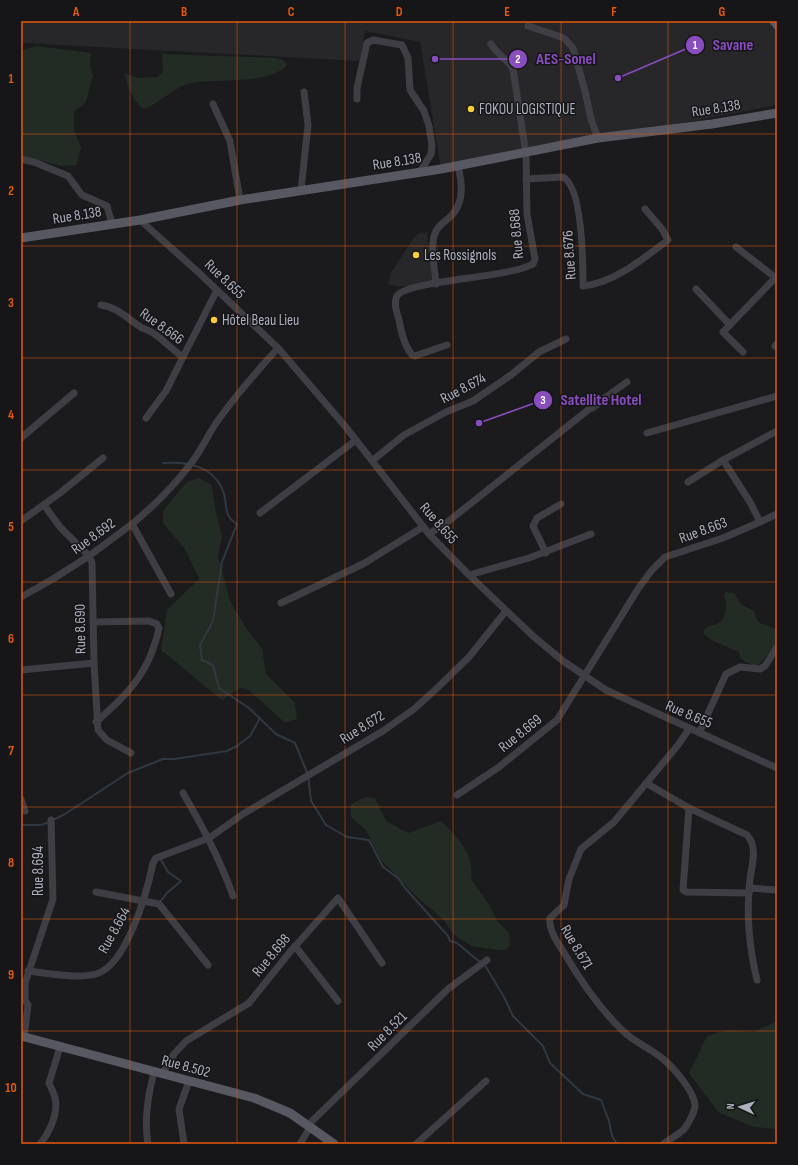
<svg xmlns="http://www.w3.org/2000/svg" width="798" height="1165" viewBox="0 0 798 1165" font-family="'Sofia Sans Condensed',sans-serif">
<rect width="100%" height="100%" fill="#1b1b1d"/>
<g fill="#27272a">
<path d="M 21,21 L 777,21 L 777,105 L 441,169 L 420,42 L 365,31 L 360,61 L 21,43 Z"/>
<path d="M 427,232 L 432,281 L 409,286 L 397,286 L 388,284 L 391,273 L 414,237 L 420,233 Z"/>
</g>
<g fill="#222c24">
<path d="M 36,46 L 91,53 L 90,65 L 93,75 L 86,102 L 74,112 L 74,130 L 81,148 L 76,165 L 62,166 L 21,156 L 21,51 Z"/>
<path d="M 162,54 L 276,58 L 283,60 L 287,65 C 270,85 217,78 192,83 C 172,87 163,102 144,109 C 133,102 128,86 124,73 L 137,78 L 158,77 L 163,71 Z"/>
<path d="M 199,478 L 212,485 L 215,508 L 222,536 L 218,556 L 230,601 L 246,628 L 262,648 L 266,674 L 295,703 L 297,719 L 285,723 L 249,690 L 240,688 L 222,700 L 161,650 L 167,610 L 199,579 L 185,549 L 163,523 L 163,511 L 187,482 Z"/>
<path d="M 726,592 L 734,593 L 741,604 L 755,612 L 756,619 L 759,623 L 777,629 L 777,643 L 757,667 L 741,659 L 739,652 L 713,641 L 704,634 L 704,631 C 708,623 714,627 720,622 C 727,617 727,602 724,596 Z"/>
<path d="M 366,797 L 375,798 L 386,821 L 408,833 L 441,821 C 458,838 474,853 471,879 L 490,906 L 497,921 L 509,933 L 510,946 L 505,950 L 498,950 L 472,946 L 454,935 L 444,920 L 418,898 L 380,859 L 366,830 L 351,817 L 351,804 Z"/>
<path d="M 777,1021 L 777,1129 L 754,1127 L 718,1112 L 689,1073 L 707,1036 L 727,1030 L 754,1032 Z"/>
</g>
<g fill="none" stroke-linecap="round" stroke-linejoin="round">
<g stroke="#303842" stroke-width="2">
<path d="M 593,411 L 614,396"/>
<path d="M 163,463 C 188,461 216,467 224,494 C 228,509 223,515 237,524 L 222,562 L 213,621 L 200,645 L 202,660 L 213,665 L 219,688 L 249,708 L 276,734 L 295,743 L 308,775 L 311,801 L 326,825 L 347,837 L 369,840 L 383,867 L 398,878 L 405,888 L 448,936 L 450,941 L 457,943 L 486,967 L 504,997 L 513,1016 L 543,1046 L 550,1063 L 583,1094 L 601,1100 L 609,1121 L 612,1136 L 617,1144"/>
<path d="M 53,820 L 65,814 L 128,773 L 163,759 L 174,759 L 227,751 L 237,746 L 250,736 L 260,718"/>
<path d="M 21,825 L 41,825 L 49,822"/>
<path d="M 159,903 L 167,893 L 181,881 L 168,872 L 160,858"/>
</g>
<g stroke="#3e3e44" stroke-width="7">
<path d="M 528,26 L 564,38 L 573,48 L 585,91 L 591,119 L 598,138"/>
<path d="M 357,99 L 357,88 L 367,43 L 373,40 L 402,45 L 408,58 L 410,90 L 424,111 L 429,126 L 432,146 L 431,154 L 420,172"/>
<path d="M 213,104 L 230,141 L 240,200"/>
<path d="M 21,159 L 34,162 L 68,176 L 82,195 L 107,206 L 112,224"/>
<path d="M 526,179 L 563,177 C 583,188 583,265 583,286 C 614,283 643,259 668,240 L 662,229 L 645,209"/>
<path d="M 301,190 L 308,125 L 304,92"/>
<path d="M 140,220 L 197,271 L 278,348 L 345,426 L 429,534 L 469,575 L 533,636 L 563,661 L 606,690 L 777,768"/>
<path d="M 736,247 L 776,278"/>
<path d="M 436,284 C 435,268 429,246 436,231 C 440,224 446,221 451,216 C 465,202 462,182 458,166"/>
<path d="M 696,289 L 730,325"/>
<path d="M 101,305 C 117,307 127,318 139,326 C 143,329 149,330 153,333 C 164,340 172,350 183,357 L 217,290"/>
<path d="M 447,345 L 415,356 L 412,355 C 405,347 401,331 399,320 C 397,313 393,303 397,296 C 407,280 509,278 533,264 L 535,259 L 527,214 L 526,154 L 513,69 C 508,60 497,54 491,44"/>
<path d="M 775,346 L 777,344"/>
<path d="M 743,352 L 723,332 L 777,276"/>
<path d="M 146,418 L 166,391 L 183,357"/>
<path d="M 647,433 L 777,396"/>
<path d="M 21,438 L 74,393"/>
<path d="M 373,460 L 404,435 L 446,412 L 473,401 L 511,375 L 539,352 L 566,339"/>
<path d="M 688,482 L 723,460"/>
<path d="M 44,505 L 60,527 L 89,556 L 92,563 L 94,663 L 98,730 L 107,740 L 131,753"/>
<path d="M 260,513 L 356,440"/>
<path d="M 21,521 L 60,493 L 103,458"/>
<path d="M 760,522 L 777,514"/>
<path d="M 132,524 C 155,505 177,483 195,458 C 204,445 210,431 219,419 C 237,394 257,371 278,348"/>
<path d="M 429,534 L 445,524 L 593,406 L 627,382"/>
<path d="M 546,553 L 533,526 L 537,518 L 561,504"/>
<path d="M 469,575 L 529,558 L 591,534"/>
<path d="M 21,597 L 53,579 L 89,556 L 132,524 L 171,594"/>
<path d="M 281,603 L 363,564 L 423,527"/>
<path d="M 93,622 L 149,621 L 157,624 L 159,628 C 158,634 156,640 154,646 C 144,679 121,700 96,722"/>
<path d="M 21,670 L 94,663"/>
<path d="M 699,733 L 726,674 L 740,667 L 760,669 L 765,666 L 777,647"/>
<path d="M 646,783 L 689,808 L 747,835 C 758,847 752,864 750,879 C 746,913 749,947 757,980"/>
<path d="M 183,793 C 203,827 220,859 233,896"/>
<path d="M 457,795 L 499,767 L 557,720 L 638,589 L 652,570 L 665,557 L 723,538 L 760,522 L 750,502 L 723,460 L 777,431"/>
<path d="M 21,799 L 25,811"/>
<path d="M 689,808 L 683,890 L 686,892 L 749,893"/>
<path d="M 749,888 L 777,890"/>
<path d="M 96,892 L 159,904 L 208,965"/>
<path d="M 295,946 L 338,1001"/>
<path d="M 28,971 C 46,973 79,979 96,974 C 127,965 147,892 153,863 L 156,858 L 209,838 L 243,814 L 383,731 L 414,709 L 435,690 L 469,657 L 506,611"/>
<path d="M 24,1038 L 28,1005 L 25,1000 L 25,983 L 53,899 L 51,820"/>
<path d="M 162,1074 L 174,1054 L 186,1041 L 249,1003 L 290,952 L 338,898 L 382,963"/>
<path d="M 308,1125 L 448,989 L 487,960"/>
<path d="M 40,1144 C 49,1133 59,1113 55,1098 C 54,1093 51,1088 49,1083 L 60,1047"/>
<path d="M 148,1144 C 144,1119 148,1096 154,1072"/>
<path d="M 184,1144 L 179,1109 L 189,1081"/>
<path d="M 300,1144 L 311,1126"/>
<path d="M 416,1144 L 486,1081"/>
<path d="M 663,1144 C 670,1139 680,1134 685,1128 C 689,1122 694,1113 695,1106 C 695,1092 673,1067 663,1059 C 650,1048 634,1042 623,1031 C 600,1009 582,983 566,956 C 559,944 548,931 550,918 L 564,905 L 569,879 L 581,849 L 614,822 L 678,745 L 689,729"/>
</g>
<g stroke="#575861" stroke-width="9">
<path d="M 774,21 L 777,25"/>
<path d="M 21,238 L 140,220 L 240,200 L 441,169 L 598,138 L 712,124 L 777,113"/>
<path d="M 21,1036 L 254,1098 L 290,1113 L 334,1144"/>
</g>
</g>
<path fill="none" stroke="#e8590c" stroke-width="1" stroke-opacity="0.55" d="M 130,21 L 130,1144M 237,21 L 237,1144M 345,21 L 345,1144M 453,21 L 453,1144M 561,21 L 561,1144M 668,21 L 668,1144M 21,134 L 777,134M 21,246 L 777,246M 21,358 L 777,358M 21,470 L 777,470M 21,582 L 777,582M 21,695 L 777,695M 21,807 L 777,807M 21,919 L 777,919M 21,1031 L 777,1031"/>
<g fill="#f7ce39" stroke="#161618" stroke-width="1.5">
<circle cx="471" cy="109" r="4"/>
<circle cx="416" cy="255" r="4"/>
<circle cx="214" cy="320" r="4"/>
</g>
<g text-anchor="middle" stroke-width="3" stroke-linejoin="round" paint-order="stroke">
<g font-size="15" fill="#adb0bd" stroke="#161618">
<text transform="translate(716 108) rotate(-9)" y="5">Rue 8.138</text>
<text transform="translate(397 161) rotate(-9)" y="5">Rue 8.138</text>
<text transform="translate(77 215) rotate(-9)" y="5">Rue 8.138</text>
<text transform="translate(516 234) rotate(-95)" y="5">Rue 8.688</text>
<text transform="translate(569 255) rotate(-94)" y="5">Rue 8.676</text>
<text transform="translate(225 279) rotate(44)" y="5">Rue 8.655</text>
<text transform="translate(162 326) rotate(36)" y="5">Rue 8.666</text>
<text transform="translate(463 388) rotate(-28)" y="5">Rue 8.674</text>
<text transform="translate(439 523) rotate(49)" y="5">Rue 8.655</text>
<text transform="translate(703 530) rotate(-20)" y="5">Rue 8.663</text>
<text transform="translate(93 536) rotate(-36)" y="5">Rue 8.692</text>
<text transform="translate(80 629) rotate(-91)" y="5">Rue 8.690</text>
<text transform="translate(689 714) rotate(23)" y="5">Rue 8.655</text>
<text transform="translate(362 727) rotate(-32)" y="5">Rue 8.672</text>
<text transform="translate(520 733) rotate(-39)" y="5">Rue 8.669</text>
<text transform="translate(38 871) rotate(-90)" y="5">Rue 8.694</text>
<text transform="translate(114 930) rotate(-61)" y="5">Rue 8.664</text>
<text transform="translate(577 947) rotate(59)" y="5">Rue 8.671</text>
<text transform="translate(271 955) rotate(-50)" y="5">Rue 8.698</text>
<text transform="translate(387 1031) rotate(-45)" y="5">Rue 8.521</text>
<text transform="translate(186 1066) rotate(15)" y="5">Rue 8.502</text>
</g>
<g font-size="15" fill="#adb0bd" stroke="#161618" text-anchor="start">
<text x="479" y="114">FOKOU LOGISTIQUE</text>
<text x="424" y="260">Les Rossignols</text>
<text x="222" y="325">Hôtel Beau Lieu</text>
</g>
</g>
<path fill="none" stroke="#884dbe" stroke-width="1.5" d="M618 78L695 45M435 59L518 59M479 423L543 400"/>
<g fill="#884dbe" stroke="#161618" stroke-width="1.5">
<circle cx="618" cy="78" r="4"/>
<circle cx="435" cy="59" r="4"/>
<circle cx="479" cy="423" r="4"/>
<circle cx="695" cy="45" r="10"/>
<circle cx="518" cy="59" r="10"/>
<circle cx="543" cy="400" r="10"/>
</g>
<g font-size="12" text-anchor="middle" font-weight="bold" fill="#fff">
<text x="695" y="49">1</text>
<text x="518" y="63">2</text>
<text x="543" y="404">3</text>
</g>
<g font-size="16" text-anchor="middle" font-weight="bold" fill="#884dbe" stroke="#161618" stroke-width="3" stroke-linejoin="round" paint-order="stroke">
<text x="733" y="50">Savane</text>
<text x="566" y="64">AES-Sonel</text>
<text x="601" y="405">Satellite Hotel</text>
</g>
<rect width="798" height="1165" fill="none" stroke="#161618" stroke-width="44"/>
<g transform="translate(740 1107) rotate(274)" stroke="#161618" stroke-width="3" paint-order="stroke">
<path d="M0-3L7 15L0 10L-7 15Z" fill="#adb0bd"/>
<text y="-6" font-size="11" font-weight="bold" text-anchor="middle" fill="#adb0bd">N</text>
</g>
<rect x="22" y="22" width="754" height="1121" fill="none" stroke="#e8590c" stroke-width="1.5"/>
<g font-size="13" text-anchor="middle" font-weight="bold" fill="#e8590c">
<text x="76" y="16">A</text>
<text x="184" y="16">B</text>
<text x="291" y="16">C</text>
<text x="399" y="16">D</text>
<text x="507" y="16">E</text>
<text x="614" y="16">F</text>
<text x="722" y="16">G</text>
<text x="11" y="83">1</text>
<text x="11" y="195">2</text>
<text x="11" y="307">3</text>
<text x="11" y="419">4</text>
<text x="11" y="531">5</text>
<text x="11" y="643">6</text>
<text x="11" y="755">7</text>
<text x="11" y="867">8</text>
<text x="11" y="979">9</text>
<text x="11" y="1092">10</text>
</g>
</svg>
